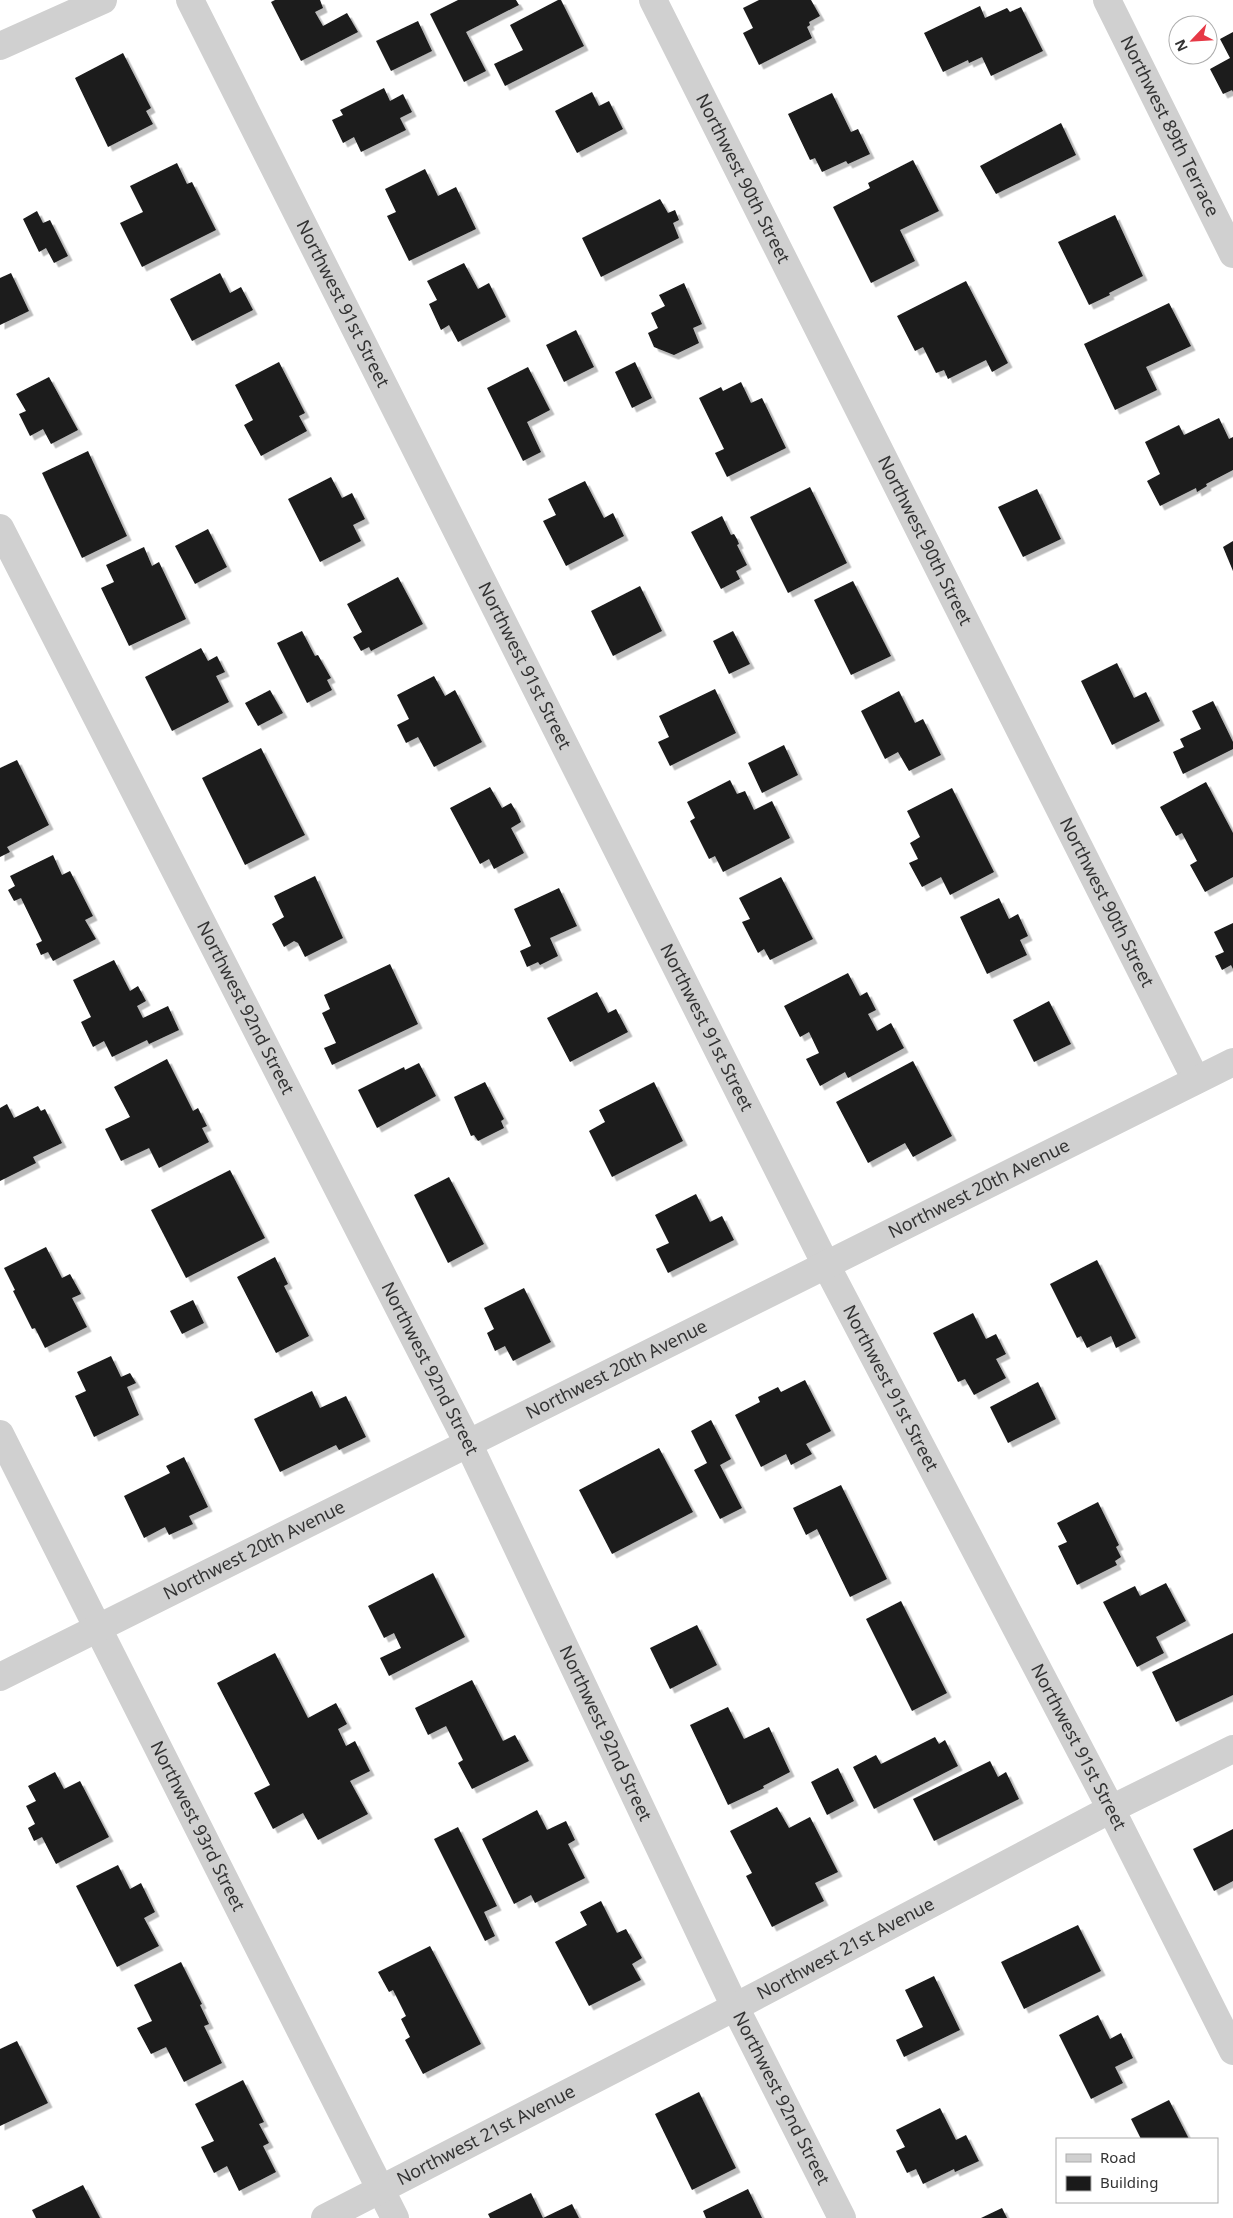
<svg xmlns="http://www.w3.org/2000/svg" width="1233" height="2218" viewBox="0 0 1233 2218" font-family="'Noto Sans',sans-serif">
<defs>
<filter id="shadow"><feDropShadow dx="4.5" dy="4.5" stdDeviation="0" flood-color="#0004"/></filter>
</defs>
<rect width="100%" height="100%" fill="#fff"/>
<g fill="#1a1a1a" filter="url(#shadow)">
<path d="M 275,0 L 320,0 L 323,8 L 315,12 L 323,26 L 347,13 L 358,32 L 301,61 L 271,2 Z"/>
<path d="M 458,0 L 516,0 L 519,5 L 466,32 L 486,71 L 464,82 L 430,14 Z"/>
<path d="M 558,0 L 561,0 L 584,46 L 505,86 L 494,64 L 523,50 L 510,25 Z"/>
<path d="M 759,0 L 811,0 L 820,16 L 809,22 L 810,25 L 807,27 L 812,38 L 759,65 L 743,33 L 753,28 L 743,8 Z"/>
<path d="M 980,6 L 985,18 L 1007,8 L 1010,12 L 1021,7 L 1043,51 L 991,76 L 982,57 L 969,63 L 968,60 L 943,72 L 924,33 Z"/>
<path d="M 418,21 L 432,51 L 391,71 L 376,41 Z"/>
<path d="M 1233,32 L 1233,92 L 1232,90 L 1223,94 L 1210,69 L 1230,58 L 1220,39 Z"/>
<path d="M 123,53 L 151,108 L 146,111 L 153,124 L 108,147 L 75,78 Z"/>
<path d="M 384,88 L 390,101 L 403,94 L 412,112 L 400,118 L 406,130 L 361,152 L 354,137 L 343,143 L 332,120 L 343,115 L 340,110 Z"/>
<path d="M 592,92 L 599,106 L 609,101 L 623,129 L 577,153 L 555,111 Z"/>
<path d="M 832,93 L 851,132 L 858,129 L 870,154 L 848,164 L 846,161 L 822,172 L 815,158 L 810,160 L 788,114 Z"/>
<path d="M 1061,123 L 1076,155 L 996,194 L 980,166 Z"/>
<path d="M 913,160 L 939,211 L 900,230 L 915,261 L 871,283 L 833,207 L 870,188 L 868,183 Z"/>
<path d="M 177,163 L 187,184 L 192,182 L 216,230 L 142,267 L 120,223 L 143,212 L 130,186 Z"/>
<path d="M 425,169 L 438,196 L 456,187 L 476,229 L 409,261 L 387,216 L 396,212 L 385,189 Z"/>
<path d="M 660,199 L 668,213 L 675,210 L 679,220 L 673,223 L 679,238 L 601,277 L 582,238 Z"/>
<path d="M 37,211 L 43,223 L 50,220 L 68,256 L 54,263 L 46,248 L 39,252 L 23,219 Z"/>
<path d="M 1115,215 L 1143,276 L 1109,293 L 1110,295 L 1089,305 L 1058,242 Z"/>
<path d="M 464,263 L 478,289 L 489,283 L 506,317 L 458,342 L 449,325 L 441,330 L 429,304 L 437,300 L 427,281 Z"/>
<path d="M 11,273 L 29,311 L 0,325 L 0,278 Z"/>
<path d="M 220,273 L 230,293 L 241,287 L 253,310 L 192,341 L 170,299 Z"/>
<path d="M 966,281 L 1008,363 L 992,372 L 986,360 L 948,379 L 944,370 L 936,373 L 923,347 L 915,351 L 897,316 Z"/>
<path d="M 684,283 L 702,324 L 693,328 L 699,343 L 674,355 L 654,347 L 648,333 L 658,328 L 651,313 L 665,306 L 659,295 Z"/>
<path d="M 1169,303 L 1191,346 L 1146,367 L 1157,390 L 1115,410 L 1084,344 Z"/>
<path d="M 576,330 L 594,367 L 564,382 L 546,345 Z"/>
<path d="M 279,362 L 305,413 L 299,416 L 307,431 L 261,456 L 244,425 L 253,420 L 235,385 Z"/>
<path d="M 635,362 L 652,398 L 632,408 L 615,372 Z"/>
<path d="M 528,367 L 550,410 L 527,422 L 541,452 L 523,461 L 487,388 Z"/>
<path d="M 49,377 L 78,430 L 51,444 L 43,429 L 30,436 L 19,414 L 26,411 L 16,394 Z"/>
<path d="M 741,382 L 751,403 L 762,398 L 786,448 L 727,477 L 715,453 L 724,449 L 699,398 L 721,387 L 723,391 Z"/>
<path d="M 1219,418 L 1229,439 L 1233,437 L 1233,470 L 1206,484 L 1207,486 L 1197,492 L 1196,488 L 1160,506 L 1147,481 L 1160,474 L 1145,442 L 1179,425 L 1184,435 Z"/>
<path d="M 88,451 L 127,536 L 82,558 L 42,473 Z"/>
<path d="M 331,477 L 342,498 L 352,493 L 365,519 L 353,525 L 361,541 L 320,562 L 288,499 Z"/>
<path d="M 585,481 L 604,518 L 613,513 L 624,536 L 566,566 L 543,521 L 556,515 L 548,499 Z"/>
<path d="M 810,487 L 847,563 L 788,593 L 750,517 Z"/>
<path d="M 1037,489 L 1061,539 L 1023,557 L 998,507 Z"/>
<path d="M 722,516 L 731,535 L 734,534 L 737,539 L 739,544 L 737,545 L 747,565 L 736,571 L 740,579 L 721,589 L 691,532 Z"/>
<path d="M 208,529 L 227,567 L 195,584 L 175,546 Z"/>
<path d="M 1233,541 L 1233,571 L 1223,547 Z"/>
<path d="M 144,547 L 152,566 L 159,562 L 186,619 L 129,646 L 101,588 L 114,582 L 106,565 Z"/>
<path d="M 398,577 L 423,624 L 371,651 L 369,647 L 361,651 L 353,637 L 362,632 L 347,604 Z"/>
<path d="M 853,581 L 891,656 L 851,675 L 814,600 Z"/>
<path d="M 640,586 L 662,631 L 613,656 L 591,611 Z"/>
<path d="M 302,631 L 315,656 L 318,655 L 331,678 L 327,680 L 332,690 L 307,703 L 277,643 Z"/>
<path d="M 733,631 L 750,664 L 729,674 L 713,641 Z"/>
<path d="M 201,648 L 208,661 L 217,656 L 225,672 L 216,676 L 229,702 L 172,731 L 145,677 Z"/>
<path d="M 1117,663 L 1134,698 L 1146,692 L 1160,721 L 1112,745 L 1081,681 Z"/>
<path d="M 434,676 L 445,696 L 455,690 L 482,742 L 434,767 L 418,737 L 406,743 L 397,725 L 409,719 L 397,695 Z"/>
<path d="M 715,689 L 736,733 L 670,766 L 658,742 L 669,737 L 659,716 Z"/>
<path d="M 270,690 L 283,713 L 258,726 L 245,703 Z"/>
<path d="M 899,691 L 915,723 L 923,719 L 941,755 L 909,771 L 898,752 L 885,759 L 861,711 Z"/>
<path d="M 1213,701 L 1233,742 L 1233,749 L 1183,774 L 1173,752 L 1184,747 L 1180,739 L 1201,729 L 1192,711 Z"/>
<path d="M 784,745 L 798,775 L 762,793 L 748,763 Z"/>
<path d="M 261,748 L 305,835 L 245,865 L 202,778 Z"/>
<path d="M 17,760 L 49,825 L 7,847 L 10,852 L 0,857 L 0,768 Z"/>
<path d="M 730,780 L 737,794 L 745,791 L 754,810 L 772,801 L 790,838 L 723,872 L 715,856 L 709,859 L 690,821 L 695,818 L 687,802 Z"/>
<path d="M 1206,782 L 1233,833 L 1233,877 L 1205,892 L 1190,865 L 1197,861 L 1182,833 L 1176,836 L 1160,807 Z"/>
<path d="M 490,787 L 502,808 L 511,803 L 517,813 L 521,822 L 511,828 L 524,853 L 494,869 L 489,859 L 480,864 L 450,808 Z"/>
<path d="M 952,788 L 994,872 L 950,895 L 941,877 L 922,887 L 909,863 L 918,859 L 910,843 L 920,837 L 907,811 Z"/>
<path d="M 53,855 L 62,875 L 70,871 L 93,916 L 85,920 L 96,939 L 53,961 L 48,952 L 41,955 L 36,944 L 42,941 L 21,898 L 14,901 L 8,890 L 15,886 L 10,876 Z"/>
<path d="M 315,876 L 343,938 L 305,957 L 298,943 L 294,941 L 284,947 L 272,924 L 284,917 L 274,896 Z"/>
<path d="M 781,877 L 813,939 L 770,960 L 764,949 L 758,953 L 742,922 L 750,919 L 739,898 Z"/>
<path d="M 559,888 L 577,926 L 550,938 L 558,956 L 540,965 L 538,962 L 527,967 L 520,951 L 531,946 L 514,909 Z"/>
<path d="M 999,898 L 1009,919 L 1018,914 L 1028,936 L 1020,940 L 1027,955 L 987,974 L 960,917 Z"/>
<path d="M 1233,923 L 1233,969 L 1231,965 L 1222,970 L 1215,956 L 1224,952 L 1214,932 Z"/>
<path d="M 114,960 L 130,991 L 138,986 L 146,1001 L 137,1006 L 143,1018 L 168,1006 L 179,1030 L 149,1044 L 147,1040 L 112,1057 L 104,1041 L 93,1047 L 81,1022 L 91,1017 L 73,980 Z"/>
<path d="M 390,964 L 418,1024 L 332,1065 L 324,1048 L 336,1043 L 322,1013 L 330,1009 L 324,995 Z"/>
<path d="M 848,973 L 860,996 L 867,992 L 876,1010 L 868,1014 L 877,1031 L 891,1023 L 904,1048 L 848,1078 L 845,1072 L 820,1086 L 806,1059 L 819,1053 L 809,1032 L 800,1037 L 784,1006 Z"/>
<path d="M 597,992 L 608,1013 L 616,1009 L 628,1032 L 570,1062 L 547,1018 Z"/>
<path d="M 1049,1001 L 1071,1044 L 1034,1062 L 1013,1020 Z"/>
<path d="M 167,1059 L 193,1111 L 198,1108 L 207,1126 L 202,1128 L 209,1142 L 159,1168 L 149,1148 L 121,1161 L 105,1129 L 130,1117 L 114,1087 Z"/>
<path d="M 913,1061 L 952,1136 L 913,1157 L 905,1143 L 868,1163 L 836,1102 Z"/>
<path d="M 419,1063 L 436,1096 L 377,1128 L 358,1090 L 404,1067 L 405,1070 Z"/>
<path d="M 485,1082 L 504,1119 L 501,1121 L 504,1128 L 478,1141 L 474,1135 L 471,1136 L 454,1097 Z"/>
<path d="M 654,1082 L 683,1141 L 612,1177 L 589,1131 L 605,1122 L 599,1110 Z"/>
<path d="M 7,1104 L 14,1118 L 38,1106 L 41,1111 L 45,1109 L 62,1143 L 33,1157 L 36,1163 L 0,1181 L 0,1108 Z"/>
<path d="M 230,1170 L 265,1238 L 186,1278 L 151,1210 Z"/>
<path d="M 449,1177 L 484,1244 L 448,1263 L 414,1195 Z"/>
<path d="M 696,1194 L 710,1222 L 722,1216 L 734,1240 L 668,1273 L 656,1249 L 669,1243 L 655,1215 Z"/>
<path d="M 46,1247 L 62,1278 L 70,1274 L 81,1294 L 72,1298 L 87,1327 L 45,1348 L 35,1328 L 32,1329 L 13,1291 L 15,1290 L 4,1268 Z"/>
<path d="M 275,1257 L 288,1284 L 284,1286 L 309,1336 L 276,1353 L 237,1277 Z"/>
<path d="M 1097,1260 L 1136,1338 L 1116,1348 L 1111,1336 L 1087,1348 L 1081,1336 L 1077,1338 L 1050,1284 Z"/>
<path d="M 524,1288 L 551,1342 L 513,1361 L 505,1346 L 495,1351 L 487,1333 L 494,1329 L 484,1308 Z"/>
<path d="M 193,1300 L 204,1323 L 182,1334 L 170,1311 Z"/>
<path d="M 973,1313 L 986,1339 L 996,1334 L 1006,1354 L 996,1359 L 1006,1378 L 974,1395 L 965,1379 L 958,1382 L 933,1333 Z"/>
<path d="M 111,1356 L 121,1377 L 130,1373 L 136,1383 L 127,1387 L 139,1415 L 94,1437 L 75,1396 L 86,1391 L 77,1372 Z"/>
<path d="M 805,1380 L 831,1431 L 806,1444 L 812,1454 L 791,1465 L 786,1454 L 761,1467 L 735,1415 L 760,1402 L 758,1397 L 778,1387 L 781,1392 Z"/>
<path d="M 1038,1382 L 1056,1419 L 1008,1443 L 990,1407 Z"/>
<path d="M 312,1391 L 320,1408 L 346,1396 L 366,1437 L 339,1450 L 336,1445 L 280,1472 L 254,1419 Z"/>
<path d="M 711,1420 L 731,1459 L 720,1465 L 742,1508 L 720,1519 L 694,1470 L 707,1463 L 691,1431 Z"/>
<path d="M 659,1448 L 693,1512 L 612,1554 L 579,1490 Z"/>
<path d="M 184,1457 L 208,1507 L 189,1516 L 193,1524 L 169,1535 L 165,1527 L 144,1538 L 124,1496 L 170,1473 L 166,1466 Z"/>
<path d="M 841,1485 L 887,1579 L 850,1597 L 817,1529 L 806,1535 L 793,1508 Z"/>
<path d="M 1098,1502 L 1119,1545 L 1116,1547 L 1121,1557 L 1115,1561 L 1117,1565 L 1077,1585 L 1058,1546 L 1067,1542 L 1057,1523 Z"/>
<path d="M 433,1573 L 465,1637 L 389,1676 L 380,1658 L 401,1648 L 394,1633 L 384,1638 L 368,1606 Z"/>
<path d="M 1166,1583 L 1186,1621 L 1156,1637 L 1164,1653 L 1137,1667 L 1103,1602 L 1135,1586 L 1140,1596 Z"/>
<path d="M 901,1601 L 947,1693 L 912,1711 L 866,1619 Z"/>
<path d="M 697,1625 L 717,1665 L 670,1689 L 650,1648 Z"/>
<path d="M 1233,1633 L 1233,1695 L 1176,1722 L 1152,1672 Z"/>
<path d="M 275,1653 L 308,1718 L 336,1703 L 347,1724 L 338,1729 L 346,1746 L 355,1741 L 370,1771 L 350,1781 L 368,1814 L 318,1840 L 303,1813 L 273,1829 L 254,1793 L 270,1785 L 217,1683 Z"/>
<path d="M 472,1680 L 503,1741 L 515,1735 L 529,1761 L 472,1789 L 458,1763 L 463,1760 L 446,1726 L 428,1735 L 415,1708 Z"/>
<path d="M 728,1707 L 744,1739 L 769,1727 L 790,1772 L 763,1786 L 764,1788 L 728,1805 L 690,1725 Z"/>
<path d="M 935,1737 L 939,1744 L 945,1740 L 958,1766 L 874,1809 L 853,1767 L 876,1755 L 881,1764 Z"/>
<path d="M 990,1761 L 998,1777 L 1006,1772 L 1019,1799 L 934,1841 L 913,1799 Z"/>
<path d="M 838,1768 L 854,1801 L 827,1815 L 811,1782 Z"/>
<path d="M 55,1772 L 64,1789 L 80,1781 L 109,1837 L 56,1864 L 42,1837 L 34,1841 L 28,1828 L 35,1824 L 26,1806 L 36,1801 L 28,1786 Z"/>
<path d="M 777,1807 L 789,1828 L 810,1817 L 838,1872 L 815,1883 L 824,1901 L 772,1927 L 746,1876 L 752,1873 L 730,1831 Z"/>
<path d="M 537,1810 L 547,1830 L 566,1821 L 575,1840 L 568,1844 L 585,1878 L 535,1903 L 531,1895 L 514,1904 L 482,1839 Z"/>
<path d="M 458,1827 L 497,1906 L 484,1912 L 495,1936 L 485,1941 L 434,1839 Z"/>
<path d="M 1233,1829 L 1233,1881 L 1214,1891 L 1193,1849 Z"/>
<path d="M 118,1865 L 130,1889 L 141,1883 L 155,1912 L 144,1918 L 159,1946 L 117,1967 L 76,1886 Z"/>
<path d="M 601,1901 L 617,1933 L 626,1929 L 642,1958 L 632,1964 L 641,1980 L 589,2006 L 555,1942 L 587,1925 L 580,1912 Z"/>
<path d="M 1078,1925 L 1101,1971 L 1024,2009 L 1001,1962 Z"/>
<path d="M 430,1946 L 481,2044 L 423,2074 L 405,2040 L 410,2037 L 401,2019 L 406,2016 L 393,1990 L 389,1992 L 378,1972 Z"/>
<path d="M 181,1962 L 202,2004 L 200,2005 L 209,2024 L 204,2026 L 222,2063 L 184,2082 L 166,2047 L 151,2054 L 137,2028 L 152,2021 L 134,1985 Z"/>
<path d="M 934,1976 L 960,2030 L 904,2057 L 896,2040 L 923,2027 L 905,1990 Z"/>
<path d="M 1098,2015 L 1110,2039 L 1121,2033 L 1133,2058 L 1115,2067 L 1123,2083 L 1091,2099 L 1059,2035 Z"/>
<path d="M 17,2041 L 48,2103 L 0,2126 L 0,2049 Z"/>
<path d="M 243,2080 L 264,2122 L 259,2124 L 269,2143 L 263,2146 L 276,2172 L 239,2191 L 227,2166 L 214,2173 L 201,2147 L 214,2141 L 195,2104 Z"/>
<path d="M 699,2092 L 736,2168 L 692,2190 L 655,2114 Z"/>
<path d="M 1169,2100 L 1189,2139 L 1141,2139 L 1131,2119 Z"/>
<path d="M 940,2108 L 956,2140 L 966,2135 L 979,2161 L 955,2172 L 954,2169 L 923,2184 L 916,2169 L 907,2173 L 896,2151 L 905,2147 L 896,2130 Z"/>
<path d="M 83,2185 L 100,2218 L 36,2218 L 32,2210 Z"/>
<path d="M 748,2189 L 762,2218 L 706,2218 L 703,2211 Z"/>
<path d="M 531,2193 L 543,2218 L 572,2204 L 579,2218 L 490,2218 L 488,2214 Z"/>
<path d="M 1002,2208 L 1007,2218 L 981,2218 Z"/>
</g>
<g fill="none" stroke-linecap="round" stroke-linejoin="round">
<g stroke="#d0d0d0" stroke-width="28">
<path id="s1" d="M 190,0 L 826,1265 L 1111,1809 L 1233,2051"/>
<path id="s2" d="M 653,0 L 1196,1080"/>
<path id="s3" d="M 1107,0 L 1233,254"/>
<path d="M 0,46 L 103,0"/>
<path id="s4" d="M 0,528 L 468,1443 L 735,2007 L 842,2218"/>
<path id="s5" d="M 0,1434 L 395,2218"/>
<path id="s6" d="M 0,1677 L 1233,1062"/>
<path id="s7" d="M 325,2218 L 735,2007 L 1111,1809 L 1233,1749"/>
</g>
</g>
<g text-anchor="middle" stroke-width="5" stroke-linejoin="round" paint-order="stroke">
<g font-size="18" fill="#333" stroke="#fff">
<text dy="6" stroke="none"><textPath href="#s3" startOffset="141">Northwest 89th Terrace</textPath></text>
<text dy="6" stroke="none"><textPath href="#s2" startOffset="200">Northwest 90th Street</textPath></text>
<text dy="6" stroke="none"><textPath href="#s1" startOffset="340">Northwest 91st Street</textPath></text>
<text dy="6" stroke="none"><textPath href="#s2" startOffset="605">Northwest 90th Street</textPath></text>
<text dy="6" stroke="none"><textPath href="#s1" startOffset="745">Northwest 91st Street</textPath></text>
<text dy="6" stroke="none"><textPath href="#s2" startOffset="1010">Northwest 90th Street</textPath></text>
<text dy="6" stroke="none"><textPath href="#s4" startOffset="539">Northwest 92nd Street</textPath></text>
<text dy="6" stroke="none"><textPath href="#s1" startOffset="1150">Northwest 91st Street</textPath></text>
<text dy="6" stroke="none"><textPath href="#s6" startOffset="1094">Northwest 20th Avenue</textPath></text>
<text dy="6" stroke="none"><textPath href="#s4" startOffset="944">Northwest 92nd Street</textPath></text>
<text dy="6" stroke="none"><textPath href="#s6" startOffset="689">Northwest 20th Avenue</textPath></text>
<text dy="6" stroke="none"><textPath href="#s1" startOffset="1555">Northwest 91st Street</textPath></text>
<text dy="6" stroke="none"><textPath href="#s6" startOffset="284">Northwest 20th Avenue</textPath></text>
<text dy="6" stroke="none"><textPath href="#s4" startOffset="1349">Northwest 92nd Street</textPath></text>
<text dy="6" stroke="none"><textPath href="#s1" startOffset="1960">Northwest 91st Street</textPath></text>
<text dy="6" stroke="none"><textPath href="#s5" startOffset="439">Northwest 93rd Street</textPath></text>
<text dy="6" stroke="none"><textPath href="#s7" startOffset="586">Northwest 21st Avenue</textPath></text>
<text dy="6" stroke="none"><textPath href="#s4" startOffset="1754">Northwest 92nd Street</textPath></text>
<text dy="6" stroke="none"><textPath href="#s7" startOffset="181">Northwest 21st Avenue</textPath></text>
</g>
</g>
<rect x="1056" y="2138" width="162" height="65" fill="#ffffff" stroke="#adadad"/>
<rect x="1066" y="2154" width="25" height="8" fill="#d0d0d0" stroke="#adadad"/>
<text x="1100" y="2163" font-size="15" fill="#333333">Road</text>
<rect x="1066" y="2176" width="25" height="15" fill="#1a1a1a" stroke="#adadad"/>
<text x="1100" y="2188" font-size="15" fill="#333333">Building</text>
<g transform="translate(1193 40) rotate(245)"><circle r="24" fill="#ffffff" stroke="#adadad"/>
<path d="M0-4L9 19L0 12L-9 19Z" fill="#e63946"/>
<text y="-8" font-size="14" font-weight="bold" text-anchor="middle" fill="#333333">N</text>
</g>
</svg>
